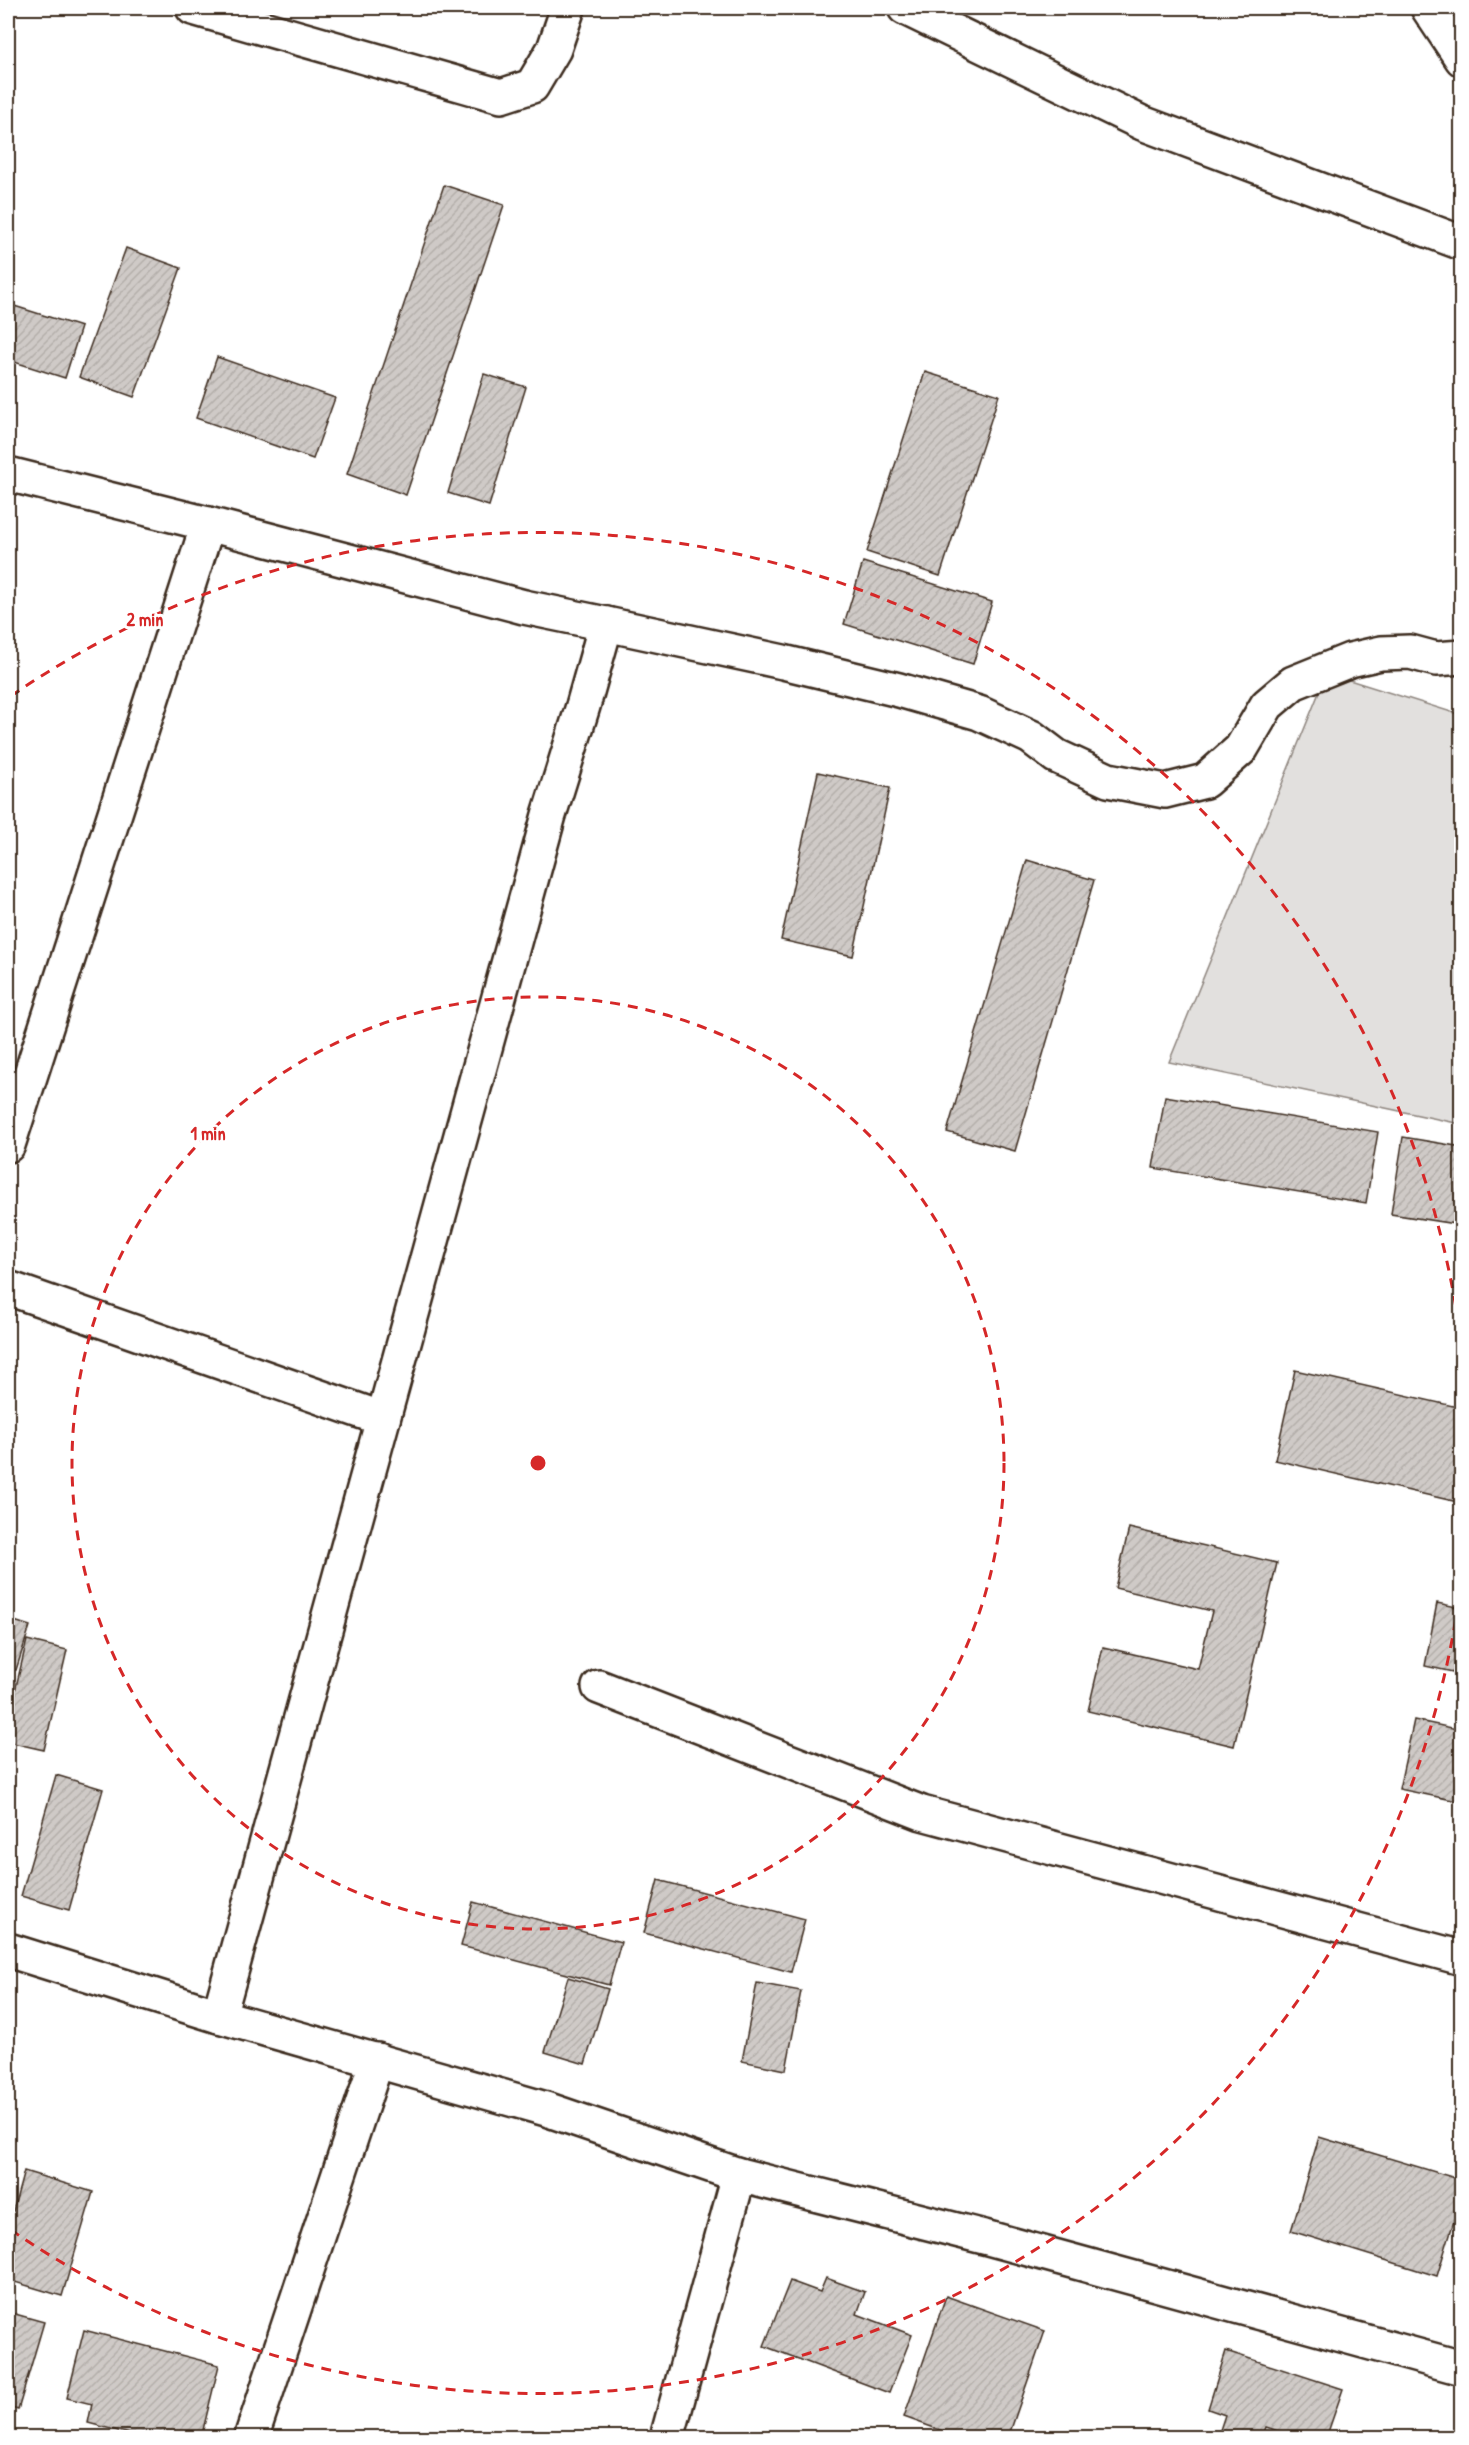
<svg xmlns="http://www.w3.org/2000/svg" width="1469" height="2445" viewBox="0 0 1469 2445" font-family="'Patrick Hand',sans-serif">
<defs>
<pattern id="building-hatch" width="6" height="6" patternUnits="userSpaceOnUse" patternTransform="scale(1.5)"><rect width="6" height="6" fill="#cfcac7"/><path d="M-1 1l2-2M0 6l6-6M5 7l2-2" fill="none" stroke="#b3aeaa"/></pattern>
</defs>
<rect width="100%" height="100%" fill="#fff"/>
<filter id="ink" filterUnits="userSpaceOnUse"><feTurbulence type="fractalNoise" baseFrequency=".0167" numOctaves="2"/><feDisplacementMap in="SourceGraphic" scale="12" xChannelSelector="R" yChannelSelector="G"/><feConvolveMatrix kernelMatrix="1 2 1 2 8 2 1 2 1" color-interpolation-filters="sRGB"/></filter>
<g filter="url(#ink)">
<path fill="#e2e0de" stroke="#8e857e" stroke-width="1.5" d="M 1327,673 L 1461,715 L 1461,1124 L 1169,1062 Z"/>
<g fill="url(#building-hatch)" stroke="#3b2a1e" stroke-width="1.5">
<path d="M 444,185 L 504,205 L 406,495 L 347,474 Z"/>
<path d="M 126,248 L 181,268 L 134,397 L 79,377 Z"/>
<path d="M 8,304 L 81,327 L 65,378 L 8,360 Z"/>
<path d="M 217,357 L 335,398 L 313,459 L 196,418 Z"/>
<path d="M 925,372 L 999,395 L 940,576 L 867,552 Z"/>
<path d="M 484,374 L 526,387 L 489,506 L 448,493 Z"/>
<path d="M 863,562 L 992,602 L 973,664 L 844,624 Z"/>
<path d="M 818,772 L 890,788 L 853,956 L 781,940 Z"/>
<path d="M 1027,860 L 1094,880 L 1015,1151 L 947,1132 Z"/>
<path d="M 1165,1096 L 1378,1132 L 1366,1203 L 1153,1168 Z"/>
<path d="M 1403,1137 L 1462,1147 L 1462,1225 L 1391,1214 Z"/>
<path d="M 1295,1370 L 1462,1408 L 1462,1503 L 1275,1460 Z"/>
<path d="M 1129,1528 L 1277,1563 L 1234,1746 L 1088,1711 L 1103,1647 L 1198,1669 L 1212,1611 L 1115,1588 Z"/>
<path d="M 1437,1603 L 1462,1608 L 1462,1674 L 1425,1666 Z"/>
<path d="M 8,1619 L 30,1626 L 16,1670 L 8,1667 Z"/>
<path d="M 27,1640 L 67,1650 L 44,1750 L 8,1742 L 8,1721 Z"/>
<path d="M 1414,1720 L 1462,1730 L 1462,1802 L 1399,1789 Z"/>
<path d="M 56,1775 L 103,1789 L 69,1910 L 21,1896 Z"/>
<path d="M 658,1880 L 805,1919 L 791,1972 L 644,1933 Z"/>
<path d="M 473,1902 L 621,1942 L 609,1985 L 461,1946 Z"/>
<path d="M 568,1977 L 608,1989 L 585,2064 L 545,2052 Z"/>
<path d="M 757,1983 L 801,1991 L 786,2070 L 742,2061 Z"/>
<path d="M 1319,2137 L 1462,2180 L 1462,2195 L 1437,2276 L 1291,2231 Z"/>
<path d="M 24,2171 L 93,2192 L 62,2296 L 8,2280 L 8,2209 L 13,2211 Z"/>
<path d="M 826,2278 L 865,2292 L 857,2314 L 912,2335 L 889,2393 L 764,2346 L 790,2281 L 820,2292 Z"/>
<path d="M 946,2296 L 1045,2331 L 1008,2438 L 962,2438 L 904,2417 Z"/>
<path d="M 8,2312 L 44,2322 L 18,2410 L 8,2407 Z"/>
<path d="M 84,2330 L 219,2365 L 201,2438 L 145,2438 L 88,2423 L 92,2404 L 67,2398 Z"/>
<path d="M 1226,2351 L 1343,2389 L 1326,2438 L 1299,2438 L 1266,2427 L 1262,2438 L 1244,2438 L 1220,2430 L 1225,2415 L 1208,2409 Z"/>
</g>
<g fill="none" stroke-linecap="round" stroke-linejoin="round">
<defs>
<g id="street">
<path d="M 193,8 L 501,96 L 532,86 L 554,49 L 568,8"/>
<path d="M 905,8 L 1142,123 L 1462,243"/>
<path d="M 8,474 L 208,524 L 524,607 L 606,624 L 583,706 L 549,815 L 219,2016"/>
<path d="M 606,624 L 783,662 L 899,690 L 979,713 L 1031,737 L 1056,756 L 1108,780 L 1165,791 L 1205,781 L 1241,749 L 1267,705 L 1293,683 L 1350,660 L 1381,653 L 1410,652 L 1436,659 L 1462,657"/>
<path d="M 8,1145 L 208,524"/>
<path d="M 8,1288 L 383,1419"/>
<path d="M 599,1687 L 922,1813 L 1462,1958"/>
<path d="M 8,1950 L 219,2016 L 546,2109 L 739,2175 L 988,2238 L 1462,2368"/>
<path d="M 251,2438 L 377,2060"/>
<path d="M 667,2438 L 739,2175"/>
</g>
<path id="secondary" d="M 1428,8 L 1462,59"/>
</defs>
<use href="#street" stroke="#3b2a1e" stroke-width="38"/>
<use href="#secondary" stroke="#3b2a1e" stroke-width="38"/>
<use href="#street" stroke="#fff" stroke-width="33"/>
<use href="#secondary" stroke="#fff" stroke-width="33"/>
</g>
</g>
<g fill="none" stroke="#d62828" stroke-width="3" stroke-dasharray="10 8">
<circle cx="538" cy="1463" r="466"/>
<path d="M1461 1585A931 931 0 0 1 11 2230M11 696A931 931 0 0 1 1461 1341"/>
</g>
<circle cx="538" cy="1463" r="9" fill="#d62828" stroke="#fff" stroke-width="3"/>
<g font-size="18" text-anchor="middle" font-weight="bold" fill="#d62828" stroke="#fff" stroke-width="6" stroke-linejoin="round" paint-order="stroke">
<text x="145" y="626">2 min</text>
<text x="208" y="1140">1 min</text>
</g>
<rect width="1469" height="2445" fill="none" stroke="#fff" stroke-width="30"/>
<rect x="15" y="15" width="1439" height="2415" fill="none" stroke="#3b2a1e" stroke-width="2" filter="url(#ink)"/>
</svg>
